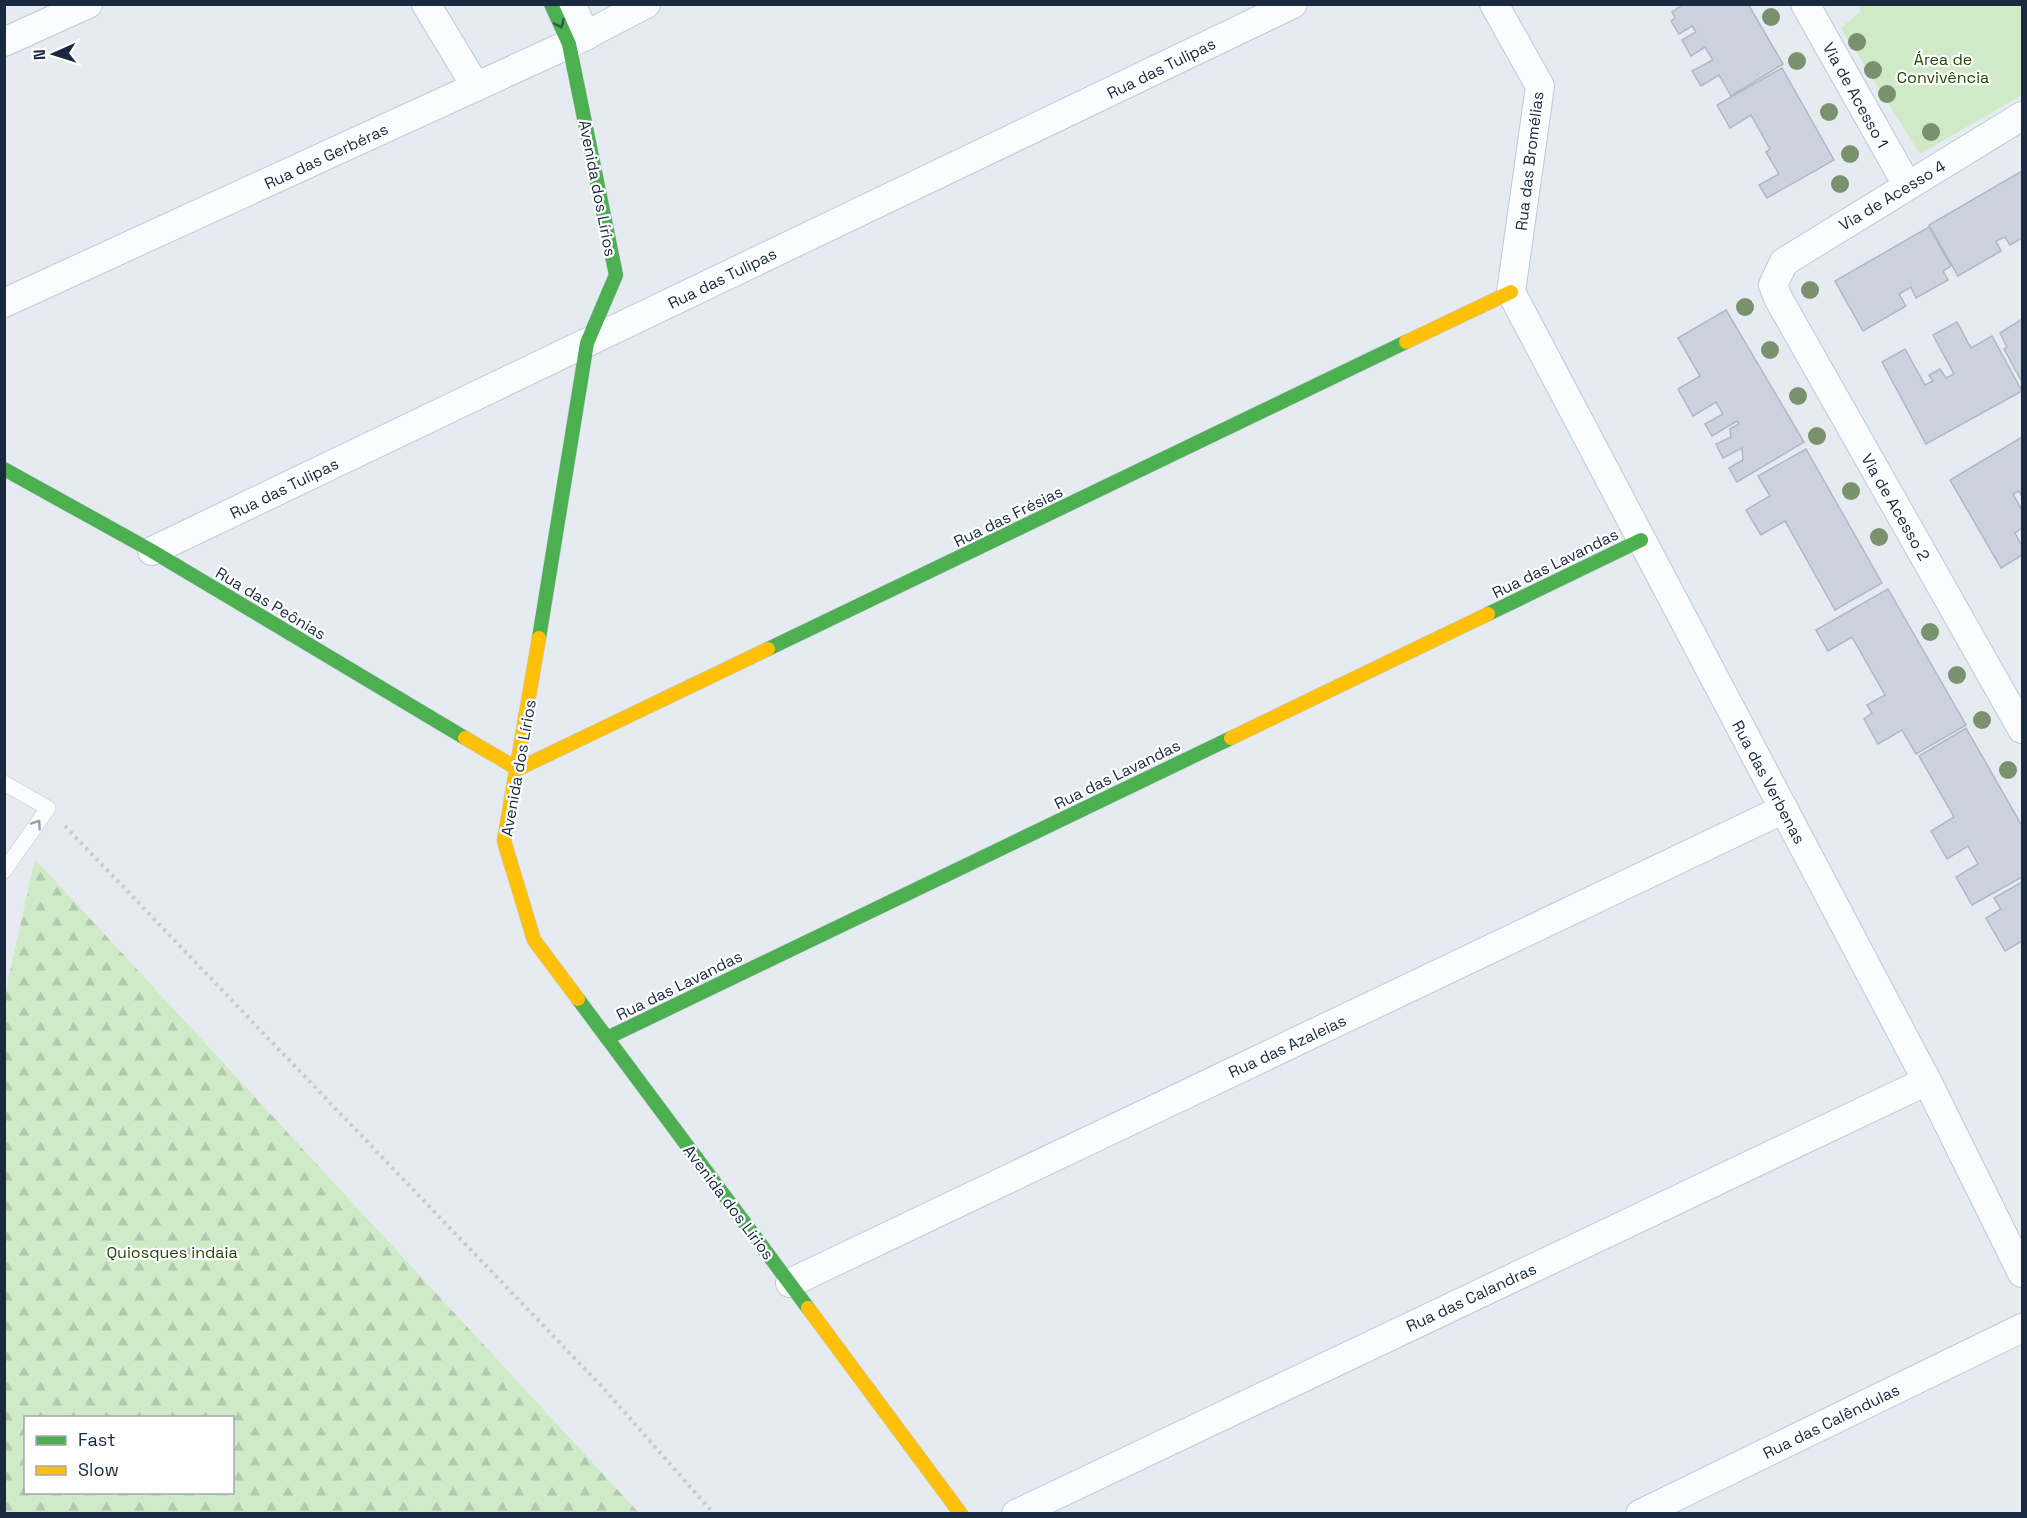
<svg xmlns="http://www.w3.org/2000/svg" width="2027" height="1518" viewBox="0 0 2027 1518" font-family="'Space Grotesk',sans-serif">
<defs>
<pattern id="forest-firs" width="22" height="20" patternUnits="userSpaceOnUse" patternTransform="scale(1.5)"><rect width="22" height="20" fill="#cfeac7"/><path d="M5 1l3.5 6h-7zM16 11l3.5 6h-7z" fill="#b1c9ac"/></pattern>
</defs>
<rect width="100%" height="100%" fill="#e6ebf1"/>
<path fill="url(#forest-firs)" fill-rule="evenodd" d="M 35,859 L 639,1513 L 5,1513 L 4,998 ZM 26,1418 L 232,1418 L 232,1492 L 26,1492 Z"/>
<path fill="#cfeac7" d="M 1858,5 L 2022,5 L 2022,95 L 1920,154 L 1841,28 L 1861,11 Z"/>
<g fill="#ccd3de" stroke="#aeb8c5" stroke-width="1.5">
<path d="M 1684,4 L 1748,4 L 1783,64 L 1731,96 L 1719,75 L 1701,86 L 1692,71 L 1713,60 L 1705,47 L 1691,56 L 1682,40 L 1696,32 L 1692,26 L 1679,34 L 1671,21 L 1675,18 L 1672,12 Z"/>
<path d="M 1782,68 L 1834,160 L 1767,198 L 1759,185 L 1779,174 L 1766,152 L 1770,149 L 1751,115 L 1730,128 L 1717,105 Z"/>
<path d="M 2022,171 L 2022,238 L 2010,245 L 2005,237 L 1996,241 L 2001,251 L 1958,276 L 1929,225 Z"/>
<path d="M 1929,227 L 1951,266 L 1943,271 L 1948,280 L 1916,298 L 1911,287 L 1899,294 L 1906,306 L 1863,331 L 1835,281 Z"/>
<path d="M 1726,310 L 1804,442 L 1737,482 L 1729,468 L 1743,460 L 1742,448 L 1723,458 L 1716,444 L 1731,437 L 1730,429 L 1739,424 L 1737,421 L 1712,436 L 1705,424 L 1723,414 L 1716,402 L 1693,416 L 1678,389 L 1700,376 L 1678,338 Z"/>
<path d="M 2022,319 L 2022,382 L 2004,349 L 2007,347 L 2000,333 Z"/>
<path d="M 1957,322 L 1971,348 L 1992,336 L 2022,391 L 1926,444 L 1882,362 L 1905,349 L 1925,385 L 1933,381 L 1929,375 L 1940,369 L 1946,378 L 1954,374 L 1933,335 Z"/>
<path d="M 2022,437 L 2022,497 L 2019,491 L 2013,494 L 2022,510 L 2022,528 L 2015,533 L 2022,546 L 2022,555 L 2001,568 L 1950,480 Z"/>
<path d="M 1806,449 L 1882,583 L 1835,610 L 1785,521 L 1761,535 L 1746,510 L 1770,496 L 1758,476 Z"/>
<path d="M 1888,589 L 1966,725 L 1916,754 L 1902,730 L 1878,744 L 1864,719 L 1872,713 L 1867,705 L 1885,695 L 1852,637 L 1828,651 L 1816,630 Z"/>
<path d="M 1966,728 L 2022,826 L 2022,877 L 1972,905 L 1956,877 L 1978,864 L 1968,846 L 1947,859 L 1931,831 L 1954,817 L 1919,756 Z"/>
<path d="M 2022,882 L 2022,941 L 2005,951 L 1986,918 L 2001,909 L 1994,898 Z"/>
</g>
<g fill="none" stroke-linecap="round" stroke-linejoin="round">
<defs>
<path id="lane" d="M 4,783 L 48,808 L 4,871"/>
<g id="street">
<path d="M 426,4 L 476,87"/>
<path d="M 571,4 L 586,36"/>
<path d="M 1494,4 L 1540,86 L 1511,292 L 1927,1081 L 2022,1273"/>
<path d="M 1805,4 L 1907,185"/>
<path d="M 4,42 L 88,4"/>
<path d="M 2022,116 L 1784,262 L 1773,285 L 1778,298 L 2022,729"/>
<path d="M 4,303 L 569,44 L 646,4"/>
<path d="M 152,551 L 1293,4"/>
<path d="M 790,1283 L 1784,809"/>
<path d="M 1016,1514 L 1927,1081"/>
<path d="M 1640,1514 L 2022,1328"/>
</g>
<g id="fast">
<path d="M 4,469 L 152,551 L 465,738"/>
<path d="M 1488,614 L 1641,540"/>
<path d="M 539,638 L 587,343 L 616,275 L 569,44 L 551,4"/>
<path d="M 768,649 L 1406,342"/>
<path d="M 578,999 L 808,1308"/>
<path d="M 607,1038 L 1231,738"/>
</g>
<g id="slow">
<path d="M 1406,342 L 1511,292"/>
<path d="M 539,638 L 504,841 L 534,940 L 578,999"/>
<path d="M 465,738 L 518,769 L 768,649"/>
<path d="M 1231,738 L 1488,614"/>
<path d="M 808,1308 L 961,1514"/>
</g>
</defs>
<use href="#lane" stroke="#bec9d8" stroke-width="16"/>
<use href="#street" stroke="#bec9d8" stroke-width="30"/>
<use href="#fast" stroke="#bec9d8" stroke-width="15"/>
<use href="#slow" stroke="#bec9d8" stroke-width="15"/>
<path stroke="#c6c9ce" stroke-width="4" stroke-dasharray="3 4.5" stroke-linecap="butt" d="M 65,826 L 605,1390 L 714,1514"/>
<use href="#lane" stroke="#fbfcfd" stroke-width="15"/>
<use href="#street" stroke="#fbfcfd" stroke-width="28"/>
<use href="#fast" stroke="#4caf50" stroke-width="14"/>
<use href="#slow" stroke="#ffc107" stroke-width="14"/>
</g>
<g fill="#7a916e">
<circle cx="1771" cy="17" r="9"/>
<circle cx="1857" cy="42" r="9"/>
<circle cx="1797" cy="61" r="9"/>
<circle cx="1873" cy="70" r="9"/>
<circle cx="1887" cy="94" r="9"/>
<circle cx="1829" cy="112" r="9"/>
<circle cx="1931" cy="132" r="9"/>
<circle cx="1850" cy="154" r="9"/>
<circle cx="1840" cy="184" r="9"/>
<circle cx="1810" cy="290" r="9"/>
<circle cx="1745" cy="307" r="9"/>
<circle cx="1770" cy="350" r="9"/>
<circle cx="1798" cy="396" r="9"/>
<circle cx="1817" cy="436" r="9"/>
<circle cx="1851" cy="491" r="9"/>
<circle cx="1879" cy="537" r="9"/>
<circle cx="1930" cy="632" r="9"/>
<circle cx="1957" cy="675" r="9"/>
<circle cx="1982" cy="720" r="9"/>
<circle cx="2008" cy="770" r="9"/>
</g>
<defs><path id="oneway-chevron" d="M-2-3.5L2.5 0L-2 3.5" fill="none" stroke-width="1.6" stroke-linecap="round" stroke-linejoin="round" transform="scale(1.5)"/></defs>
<use stroke="#2d5f46" href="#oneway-chevron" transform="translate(560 24) rotate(66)"/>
<use stroke="#959da8" href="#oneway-chevron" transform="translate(37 824) rotate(-56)"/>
<g text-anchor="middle" stroke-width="4.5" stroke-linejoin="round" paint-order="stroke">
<g font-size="16" fill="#224702" stroke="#fff">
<text x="1943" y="65">Área de<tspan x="1943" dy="18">Convivência</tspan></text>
<text x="172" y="1258">Quiosques indaia</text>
</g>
<g font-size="16" fill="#182940" stroke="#fff">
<text transform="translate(1161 68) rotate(-26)" y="6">Rua das Tulipas</text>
<text transform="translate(1856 95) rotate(61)" y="6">Via de Acesso 1</text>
<text transform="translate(326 156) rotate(-25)" y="6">Rua das Gerbéras</text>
<text transform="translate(1529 161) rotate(-83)" y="6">Rua das Bromélias</text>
<text transform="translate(598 188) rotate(79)" y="6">Avenida dos Lírios</text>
<text transform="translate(1892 195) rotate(-31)" y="6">Via de Acesso 4</text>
<text transform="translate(722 278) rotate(-26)" y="6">Rua das Tulipas</text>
<text transform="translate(284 488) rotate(-26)" y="6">Rua das Tulipas</text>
<text transform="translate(1896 507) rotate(60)" y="6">Via de Acesso 2</text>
<text transform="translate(1008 516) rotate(-26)" y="6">Rua das Frésias</text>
<text transform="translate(1555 563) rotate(-26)" y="6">Rua das Lavandas</text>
<text transform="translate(271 603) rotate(31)" y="6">Rua das Peônias</text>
<text transform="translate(518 768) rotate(-80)" y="6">Avenida dos Lírios</text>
<text transform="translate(1117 774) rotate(-26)" y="6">Rua das Lavandas</text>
<text transform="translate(1769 782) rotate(62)" y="6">Rua das Verbenas</text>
<text transform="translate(679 985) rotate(-26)" y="6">Rua das Lavandas</text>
<text transform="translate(1287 1046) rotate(-25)" y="6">Rua das Azaleias</text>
<text transform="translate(729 1202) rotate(53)" y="6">Avenida dos Lírios</text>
<text transform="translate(1471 1297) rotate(-25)" y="6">Rua das Calandras</text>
<text transform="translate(1831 1421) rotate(-26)" y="6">Rua das Calêndulas</text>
</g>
</g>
<rect width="2027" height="1518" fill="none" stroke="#182940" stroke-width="12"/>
<rect x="24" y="1416" width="210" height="78" fill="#ffffff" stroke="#a3a9b3" stroke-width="1.5"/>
<rect x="36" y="1436" width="30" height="9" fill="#4caf50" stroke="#a3a9b3" stroke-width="1.5"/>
<text x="78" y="1446" font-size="18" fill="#182940">Fast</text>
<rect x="36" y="1466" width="30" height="9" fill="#ffc107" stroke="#a3a9b3" stroke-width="1.5"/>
<text x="78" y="1476" font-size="18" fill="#182940">Slow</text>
<g transform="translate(54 54) rotate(267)" stroke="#ffffff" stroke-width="4.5" paint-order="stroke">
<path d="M0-4.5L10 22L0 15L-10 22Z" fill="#182940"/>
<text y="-9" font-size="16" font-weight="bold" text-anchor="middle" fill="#182940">N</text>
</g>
</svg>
